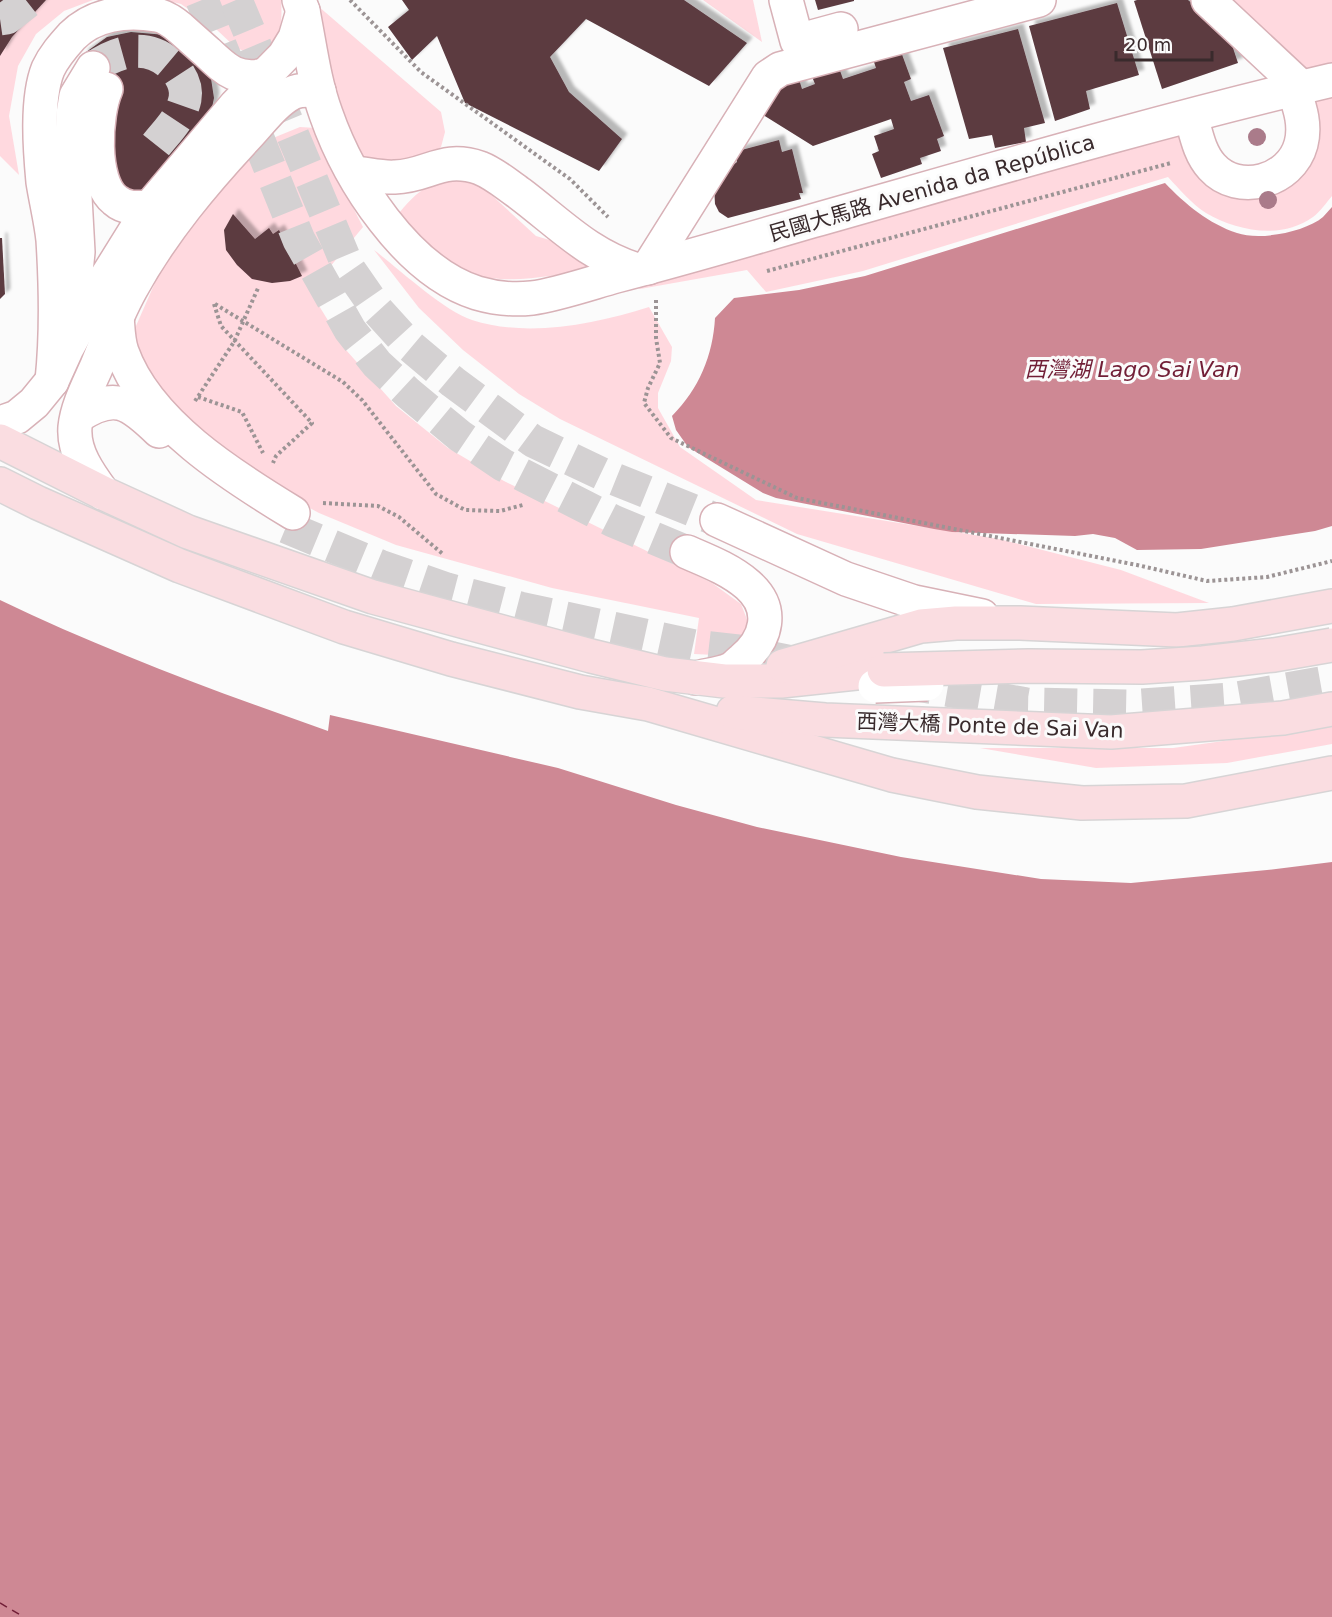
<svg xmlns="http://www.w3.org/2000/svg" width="1332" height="1617" viewBox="0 0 1332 1617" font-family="'DejaVu Sans','Noto Sans SC',sans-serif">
<defs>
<filter id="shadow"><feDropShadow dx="5.5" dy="-5.5" stdDeviation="1.5" flood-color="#0004"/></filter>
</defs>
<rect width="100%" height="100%" fill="#fbfbfb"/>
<g fill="#ffd9df">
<path d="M 0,0 L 93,0 L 64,11 L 36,34 L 18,66 L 9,116 L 19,175 L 0,156 Z"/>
<path d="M 164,0 L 281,0 C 283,28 280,43 252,55 L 235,47 L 216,29 L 181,4 Z"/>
<path d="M 703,0 L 753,0 L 762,42 Z"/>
<path d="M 1220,0 L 1332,0 L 1332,63 L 1298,73 Z"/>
<path d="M 318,6 L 441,112 L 445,132 L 441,147 L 420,162 L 373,163 L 359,154 L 326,69 Z"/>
<path d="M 1332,80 L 1332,196 C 1326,203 1320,212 1313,217 C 1281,240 1237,231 1206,213 C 1192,204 1180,190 1168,177 L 863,271 L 766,292 L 747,270 L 640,289 L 618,274 L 1177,128 L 1191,158 L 1285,176 L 1308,87 Z"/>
<path d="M 300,127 L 316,128 L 322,147 L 363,227 L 310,291 L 346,350 L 396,406 L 448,448 L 504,481 L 712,583 L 741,604 L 748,622 L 741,642 L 715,655 L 694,654 L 699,618 L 552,588 L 396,545 L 319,513 L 245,473 L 164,403 L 132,335 L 161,269 L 198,215 L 237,169 L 273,138 Z"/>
<path d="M 473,178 L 536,236 L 570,246 L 594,269 C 538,277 485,293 435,255 C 422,244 410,227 399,213 C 424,183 434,181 473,178 Z"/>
<path d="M 374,250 C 399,269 444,311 472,320 C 527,338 595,324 649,307 L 672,347 L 671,361 L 658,393 L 658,408 L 680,447 L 756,500 L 999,539 L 1121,570 L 1209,603 L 1036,604 L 797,534 L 560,419 L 519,394 L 463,350 L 419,308 Z"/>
<path d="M 1332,726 L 1332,744 L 1227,763 L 1096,768 L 980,748 L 1173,748 Z"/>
</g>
<g fill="#ce8894">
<path d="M 1165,183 C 1185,204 1209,224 1237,233 C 1260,241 1305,232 1323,217 C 1326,214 1329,210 1332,207 L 1332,526 L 1315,531 L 1201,549 L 1137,550 L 1115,538 L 1093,534 L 1075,536 L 952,532 L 934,529 L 776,498 L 763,493 L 688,447 L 676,430 L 672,416 C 699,389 713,355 715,318 L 734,298 L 799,290 L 865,276 Z"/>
<path d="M 0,600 C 106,651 217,692 328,731 L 330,715 L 558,768 L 676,805 L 757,827 L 901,857 L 1041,879 L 1131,883 L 1267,870 L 1332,862 L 1332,1617 L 0,1617 Z"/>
</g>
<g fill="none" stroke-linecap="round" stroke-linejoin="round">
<path stroke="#711e36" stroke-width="1.5" stroke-dasharray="8 6" stroke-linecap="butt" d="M 0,1603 L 24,1617"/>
</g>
<g fill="#5b3b41" filter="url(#shadow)">
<path d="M 0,0 L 46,0 L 12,37 L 0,56 Z"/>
<path d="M 402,0 L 684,0 L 747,43 L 709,86 L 586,19 L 550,57 L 569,92 L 622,139 L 599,171 L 465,103 L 437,36 L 412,60 L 388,27 L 409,10 Z"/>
<path d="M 815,0 L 854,0 L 854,1 L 818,10 Z"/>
<path d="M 1137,0 L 1188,0 L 1228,33 L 1238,63 L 1162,89 L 1134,1 Z"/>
<path d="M 1117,3 L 1139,75 L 1086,91 L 1090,109 L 1055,121 L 1029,26 Z"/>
<path d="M 1018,29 L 1045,123 L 1024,128 L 1026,142 L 995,148 L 992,135 L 969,139 L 943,48 Z"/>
<path d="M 131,32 L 166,35 L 210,72 L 214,98 L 210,117 L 148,192 L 131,193 L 120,188 L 112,161 L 102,79 L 82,55 L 107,37 Z"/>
<path d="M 900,49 L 911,79 L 904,82 L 911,101 L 929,95 L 944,136 L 937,139 L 941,151 L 920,158 L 922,164 L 881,178 L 872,154 L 879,151 L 874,136 L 894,129 L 891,119 L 813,146 L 760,113 L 773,94 L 798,76 L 802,89 L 815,84 L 811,74 L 838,65 L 843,79 L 876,68 L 873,59 Z"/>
<path d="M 779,140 L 782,152 L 792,149 L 803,193 L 799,193 L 801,199 L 728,218 L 719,212 L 715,204 L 714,186 L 720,175 L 737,162 L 734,152 Z"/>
<path d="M 233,214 L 255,239 L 269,228 L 273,234 L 279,230 L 302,276 L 290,281 L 272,283 L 252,279 L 237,265 L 226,250 L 224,230 Z"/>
<path d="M 0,238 L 2,238 L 5,294 L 0,299 Z"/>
</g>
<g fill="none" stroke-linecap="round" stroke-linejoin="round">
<g stroke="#d4d1d2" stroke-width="33" stroke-dasharray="33 16" stroke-linecap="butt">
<path d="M 202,0 L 299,240 L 350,330 L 377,364 L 408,393 L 460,436 L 503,465 L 613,521 L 687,552"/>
<path d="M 236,0 L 349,269 L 378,311 L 409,345 L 453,382 L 533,441 L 602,474 L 717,520"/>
<path d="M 0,19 L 7,18 L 30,0"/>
<path d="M 93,68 C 120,49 151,42 175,69 C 182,77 187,88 185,99 C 181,118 168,130 156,145"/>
<path d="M 286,527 L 380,566 L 447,589 L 520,608 L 695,646 L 738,651 L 813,666"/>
<path d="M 899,682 L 1027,704 L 1128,706 L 1231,699 L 1332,681"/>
</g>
<defs>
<g id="minor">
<path d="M 299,0 L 303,11 C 310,46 314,81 326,114 C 349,180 407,271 477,293 C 494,298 514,300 532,298 C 556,295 591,283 616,276 C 682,259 747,240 812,221 C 985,172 1157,121 1332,80"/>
<path d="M 786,0 L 797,41 L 841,29"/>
<path d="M 1208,0 L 1301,87"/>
<path d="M 106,89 C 95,114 91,181 115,200 C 125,209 138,208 150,207"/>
<path d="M 1191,116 C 1196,133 1199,153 1212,167 C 1238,196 1291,182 1301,144 C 1306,125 1300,108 1294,90"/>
<path d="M 354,173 C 367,174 382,178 395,177 C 429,176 442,155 480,168 C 495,174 506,184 519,193 C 559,223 588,255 637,270"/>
<path d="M 648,268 L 768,77 L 780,69 L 1039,0"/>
<path d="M 72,313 L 78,252 L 72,142 L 73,114 L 76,96 L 93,68"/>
<path d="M 117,316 C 118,327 118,341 122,352 C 147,423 232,476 293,513"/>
<path d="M 52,381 C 57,334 56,287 53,240 C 51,221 46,201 43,182 C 40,150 36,99 48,69 C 54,56 63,46 72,36 C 94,14 126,10 156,15 C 164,16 174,23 180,28 C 189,36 198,44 207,52 C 227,71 237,81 266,75"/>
<path d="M 78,416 C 115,392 129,402 159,431"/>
<path d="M 0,423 L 17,417 L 34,403 L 52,381 L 67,348 L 104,281 L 150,207 L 236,105 L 284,56 L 295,38 L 303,11"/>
<path d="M 103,493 C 89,474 73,452 75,427 C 77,407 88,386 96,368 C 107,341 117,314 131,289 C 162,232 205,181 249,134 C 262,120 275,102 292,93 C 301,89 309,90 319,91"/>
<path d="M 717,520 L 846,579 L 914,602 L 982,616"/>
<path d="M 687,552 C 708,561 731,570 748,585 C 775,609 767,639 742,660 C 739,662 735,667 731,669 C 721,674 707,675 696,678"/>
</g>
<g id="major">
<path d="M 0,441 L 103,493 L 188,532 L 373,597 L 591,656 L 665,674 L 724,681 L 781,681 L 884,670"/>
<path d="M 0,484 L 38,503 L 180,566 L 344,627 L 451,659 L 580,692 L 648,704 L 892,775 L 977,792 L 1082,803 L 1186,801 L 1332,773"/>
<path d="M 783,666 L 921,626 L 956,623 L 1020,623 L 1177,630 L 1233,624 L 1332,606"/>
<path d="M 733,712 L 825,720 L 1111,732 L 1283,718 L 1332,709"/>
</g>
</defs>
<use href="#minor" stroke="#d8b1b7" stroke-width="36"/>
<use href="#major" stroke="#d7d4d5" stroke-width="36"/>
<g stroke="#9c9495" stroke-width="4" stroke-dasharray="3 3" stroke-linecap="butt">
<path d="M 350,0 L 421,72 L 570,179 L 608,217"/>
<path d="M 767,271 L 1171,163"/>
<path d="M 656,300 L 656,338 L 660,363 L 648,388 L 644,403 L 671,438 L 797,498 L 1137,565 L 1207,581 L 1267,577 L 1332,561"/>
<path d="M 214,304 L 221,326 L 312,423 L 276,456 L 273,463"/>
<path d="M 215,304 L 343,382 L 362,400 L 436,494 L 465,510 L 500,511 L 523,505"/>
<path d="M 198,397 L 242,412 L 263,453"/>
<path d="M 195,401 L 234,342 L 259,286"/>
<path d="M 323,503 L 378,506 L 399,517 L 444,555"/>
</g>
<use href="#minor" stroke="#fff" stroke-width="33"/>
<use href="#major" stroke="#fadde1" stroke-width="33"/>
<defs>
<path id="minor-bridge" d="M 875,686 L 927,684"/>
<path id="major-bridge" d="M 884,670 L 1029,666 L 1142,667 L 1203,663 L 1274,655 L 1332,645"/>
</defs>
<use href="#minor-bridge" stroke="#d8b1b7" stroke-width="36" stroke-linecap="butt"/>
<use href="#major-bridge" stroke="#d7d4d5" stroke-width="36" stroke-linecap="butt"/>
<use href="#minor-bridge" stroke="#fff" stroke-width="33"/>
<use href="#major-bridge" stroke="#fadde1" stroke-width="33"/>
</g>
<g fill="#aa7b8a">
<circle cx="1257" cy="137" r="9"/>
<circle cx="1268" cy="200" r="9"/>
</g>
<g text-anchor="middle" stroke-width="6" stroke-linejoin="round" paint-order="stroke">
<g font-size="21" fill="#392a2c" stroke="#fbfbfb">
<text transform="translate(932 188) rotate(-16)" y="7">民國大馬路 Avenida da República</text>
<text transform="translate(990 726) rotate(2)" y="7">西灣大橋 Ponte de Sai Van</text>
</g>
<g font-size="22" font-style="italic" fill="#711e36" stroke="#fbfbfb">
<text x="1132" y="377">西灣湖 Lago Sai Van</text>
</g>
</g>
<path d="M1116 51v9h96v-9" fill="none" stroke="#392a2c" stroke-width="3"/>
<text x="1125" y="51" font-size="18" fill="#392a2c" stroke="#fbfbfb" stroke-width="4.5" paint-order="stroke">20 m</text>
</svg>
